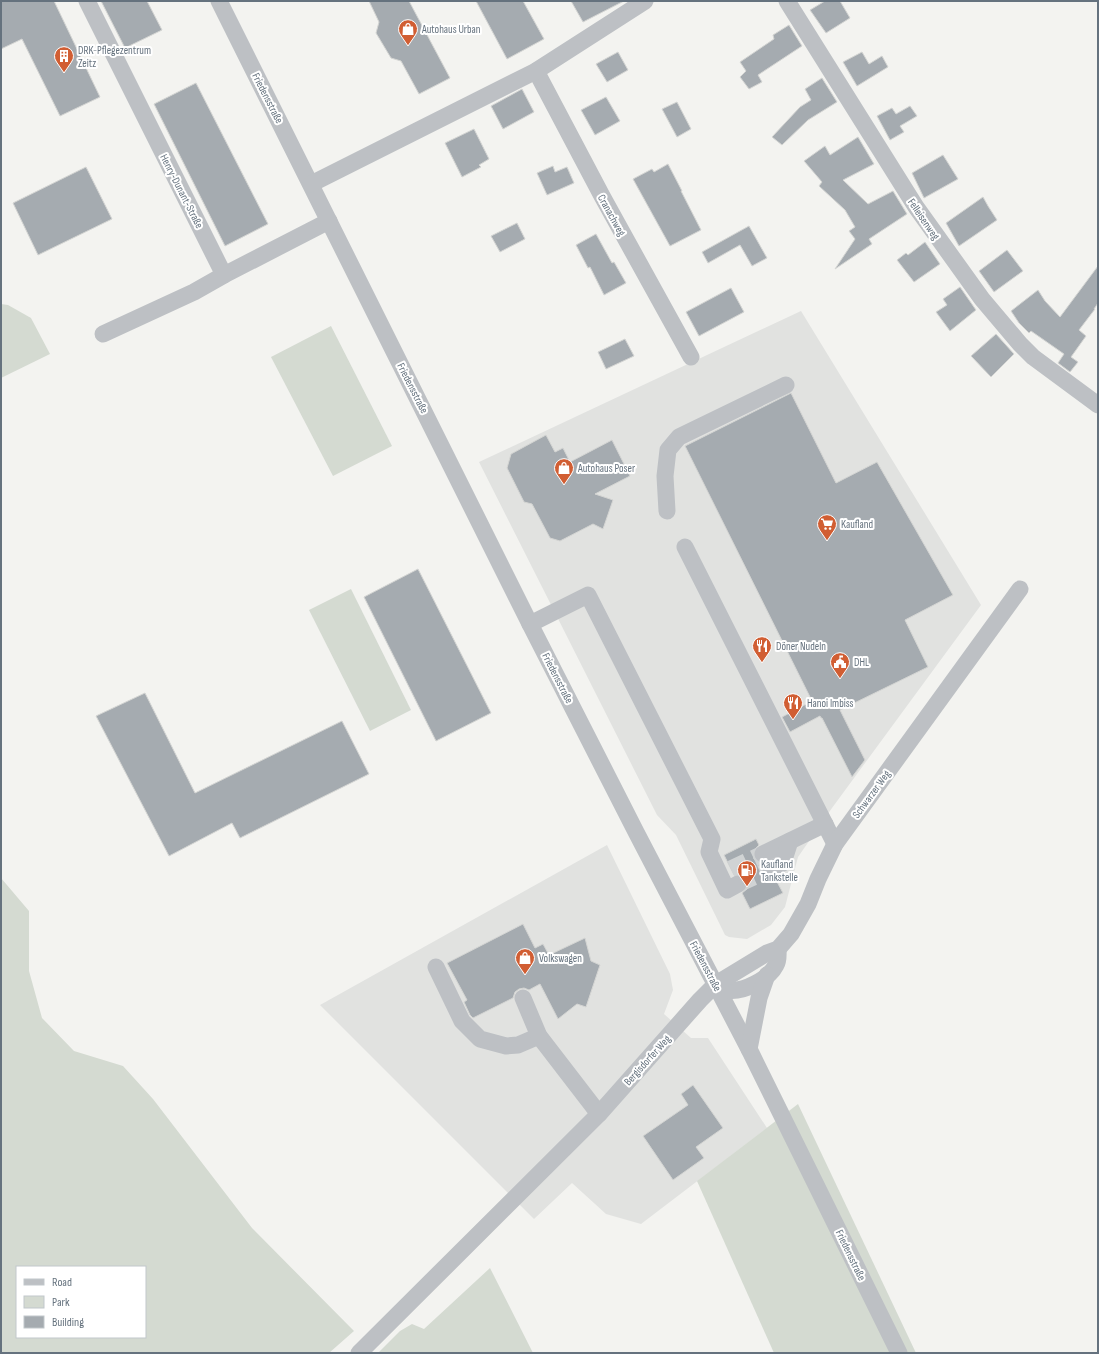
<svg xmlns="http://www.w3.org/2000/svg" width="1099" height="1354" viewBox="0 0 1099 1354" font-family="'Sofia Sans Condensed',sans-serif">
<rect width="100%" height="100%" fill="#f3f3f0"/>
<g fill="#e1e2e0">
<path d="M 801,311 L 981,605 L 832,808 L 798,857 L 785,907 L 771,925 L 747,939 L 729,937 L 725,935 L 676,835 L 657,815 L 479,462 Z"/>
<path d="M 607,845 L 670,974 L 673,990 L 664,1014 L 691,1038 L 708,1038 L 767,1128 L 641,1224 L 606,1214 L 572,1183 L 534,1219 L 320,1005 Z"/>
</g>
<g fill="#d4dad1" fill-rule="evenodd">
<path d="M 1,304 L 8,305 L 31,318 L 50,354 L 1,378 Z"/>
<path d="M 331,326 L 392,446 L 333,476 L 271,357 Z"/>
<path d="M 351,589 L 411,710 L 370,731 L 309,610 Z"/>
<path d="M 1,878 L 29,911 L 29,971 L 42,1018 L 74,1051 L 123,1066 L 153,1099 L 252,1228 L 354,1331 L 329,1353 L 1,1353 ZM 17,1267 L 145,1267 L 145,1337 L 17,1337 Z"/>
<path d="M 798,1104 L 916,1353 L 774,1353 L 697,1181 Z"/>
<path d="M 490,1268 L 533,1353 L 378,1353 L 400,1331 L 412,1324 L 424,1329 Z"/>
</g>
<g fill="#a5abb0" stroke="#d4d5d3">
<path d="M 1,1 L 54,1 L 100,97 L 60,116 L 22,39 L 1,49 Z"/>
<path d="M 101,1 L 147,1 L 162,30 L 125,48 Z"/>
<path d="M 369,1 L 409,1 L 450,78 L 419,94 L 401,61 L 391,58 L 376,33 L 379,22 Z"/>
<path d="M 476,1 L 523,1 L 544,39 L 507,59 Z"/>
<path d="M 571,1 L 624,1 L 583,22 Z"/>
<path d="M 825,1 L 840,1 L 850,18 L 826,33 L 810,10 Z"/>
<path d="M 789,25 L 802,46 L 758,75 L 762,82 L 749,89 L 740,77 L 746,71 L 740,62 L 774,39 L 773,35 Z"/>
<path d="M 618,52 L 628,70 L 607,82 L 596,64 Z"/>
<path d="M 862,52 L 869,64 L 882,56 L 888,67 L 857,86 L 843,62 Z"/>
<path d="M 822,78 L 837,102 L 808,120 L 782,145 L 772,137 L 800,107 L 811,100 L 805,89 Z"/>
<path d="M 196,83 L 268,224 L 225,246 L 154,104 Z"/>
<path d="M 522,89 L 534,112 L 503,129 L 491,106 Z"/>
<path d="M 606,97 L 620,121 L 595,135 L 581,110 Z"/>
<path d="M 677,102 L 691,129 L 677,137 L 662,109 Z"/>
<path d="M 910,106 L 917,116 L 900,126 L 904,132 L 890,140 L 877,116 L 892,108 L 896,114 Z"/>
<path d="M 474,129 L 489,159 L 479,165 L 481,167 L 462,177 L 445,143 Z"/>
<path d="M 858,137 L 874,164 L 843,180 L 868,204 L 893,191 L 907,214 L 869,239 L 872,244 L 835,269 L 855,239 L 849,231 L 855,227 L 845,210 L 819,186 L 822,182 L 804,161 L 825,146 L 830,155 Z"/>
<path d="M 943,155 L 958,179 L 924,198 L 912,173 Z"/>
<path d="M 668,164 L 682,191 L 681,191 L 701,230 L 670,246 L 633,179 L 652,169 L 654,172 Z"/>
<path d="M 553,166 L 555,172 L 567,167 L 574,183 L 547,195 L 537,173 Z"/>
<path d="M 86,167 L 112,219 L 38,255 L 13,203 Z"/>
<path d="M 983,197 L 988,206 L 997,220 L 959,246 L 946,223 Z"/>
<path d="M 517,223 L 525,239 L 500,252 L 491,236 Z"/>
<path d="M 749,226 L 767,258 L 752,266 L 740,245 L 708,263 L 702,252 Z"/>
<path d="M 596,234 L 612,263 L 614,262 L 626,283 L 604,295 L 590,267 L 588,268 L 576,245 Z"/>
<path d="M 925,242 L 940,264 L 914,282 L 897,260 L 906,253 L 908,255 Z"/>
<path d="M 1007,250 L 1023,271 L 994,292 L 979,271 Z"/>
<path d="M 1098,266 L 1098,303 L 1094,309 L 1095,309 L 1079,330 L 1086,336 L 1071,357 L 1078,362 L 1070,372 L 1058,363 L 1064,354 L 1031,331 L 1029,333 L 1019,323 L 1011,311 L 1038,290 L 1045,301 L 1060,317 Z"/>
<path d="M 960,287 L 976,310 L 950,331 L 936,312 L 947,305 L 943,299 Z"/>
<path d="M 731,288 L 744,312 L 699,336 L 686,312 Z"/>
<path d="M 996,334 L 1014,354 L 991,377 L 971,356 Z"/>
<path d="M 625,339 L 634,356 L 606,369 L 598,352 Z"/>
<path d="M 791,393 L 836,483 L 877,462 L 953,595 L 905,620 L 928,667 L 840,710 L 865,760 L 852,777 L 822,718 L 821,718 L 820,716 L 790,732 L 782,717 L 812,701 L 685,446 Z"/>
<path d="M 546,435 L 555,452 L 563,448 L 570,462 L 612,440 L 630,476 L 595,494 L 613,500 L 603,529 L 593,524 L 560,541 L 550,538 L 532,504 L 524,502 L 507,468 L 511,454 Z"/>
<path d="M 418,569 L 491,713 L 436,741 L 364,597 Z"/>
<path d="M 145,693 L 195,793 L 342,721 L 369,774 L 240,838 L 232,823 L 169,856 L 96,716 Z"/>
<path d="M 756,839 L 759,845 L 755,849 L 753,854 L 754,859 L 758,862 L 762,864 L 761,868 L 762,873 L 765,877 L 770,879 L 775,878 L 783,893 L 750,909 L 742,893 L 747,889 L 748,884 L 747,880 L 743,875 L 738,874 L 734,875 L 724,855 Z"/>
<path d="M 523,924 L 535,948 L 543,944 L 549,955 L 585,938 L 591,961 L 600,965 L 586,1007 L 577,1004 L 558,1019 L 540,984 L 529,990 L 524,988 L 519,989 L 515,992 L 513,998 L 473,1018 L 470,1015 L 464,1002 L 467,1000 L 447,963 Z"/>
<path d="M 693,1085 L 723,1128 L 696,1147 L 704,1158 L 673,1180 L 643,1136 L 688,1105 L 681,1094 Z"/>
</g>
<g fill="none" stroke-linecap="round" stroke-linejoin="round">
<g stroke="#d0d3d4" stroke-width="17" stroke-dasharray="17 8" stroke-linecap="butt">
<path d="M 731,869 L 763,854"/>
<path d="M 738,884 L 771,869"/>
</g>
<g stroke="#bdc0c4" stroke-width="17">
<path d="M 87,1 L 224,275 L 329,221"/>
<path d="M 219,1 L 530,624 L 636,832 L 749,1049 L 899,1353"/>
<path d="M 787,1 L 916,207 L 982,299 L 1020,344 L 1033,357 L 1098,405"/>
<path d="M 536,71 L 602,196 L 691,357"/>
<path d="M 311,184 L 536,71 L 645,1"/>
<path d="M 103,334 L 194,292 L 224,275"/>
<path d="M 667,511 L 665,476 L 668,450 L 679,437 L 786,385"/>
<path d="M 685,547 L 835,844"/>
<path d="M 530,624 L 588,595 L 712,839 L 709,852 L 727,890 L 738,884"/>
<path d="M 763,854 L 825,824"/>
<path d="M 771,869 L 783,863 L 790,841"/>
<path d="M 436,967 L 462,1021 L 480,1039 L 506,1046 L 518,1045 L 539,1036"/>
<path d="M 716,984 C 720,986 723,990 727,990 C 743,993 769,979 776,965 C 779,960 778,954 778,949"/>
<path d="M 523,998 L 539,1036 L 599,1114"/>
<path d="M 749,1049 L 759,998 L 767,975"/>
<path d="M 359,1353 L 599,1114 L 700,1000 L 716,984 L 767,953 L 778,949 L 791,934 L 808,904 L 818,879 L 835,844 L 1020,589"/>
</g>
</g>
<defs>
<symbol id="shop-pin" viewBox="-11 -11 22 30"><path d="M0 17L-7.5 6A9.5 9.5 0 1 1 7.5 6Z" fill="#d15e33" stroke="#fff"/><path d="M-5-2.5h2.3a2.7 3.5 0 0 1 5.4 0H5L5.5 6h-11ZM-1.5-2.5h3a1.5 2.3 0 0 0-3 0Z" fill="#fff"/></symbol>
<symbol id="building-pin" viewBox="-11 -11 22 30"><path d="M0 17L-7.5 6A9.5 9.5 0 1 1 7.5 6Z" fill="#d15e33" stroke="#fff"/><path d="M-4-6H4V6H1V3H-1V6H-4ZM-2.5-4.3h1.7v1.8h-1.7ZM.8-4.3h1.7v1.8H.8ZM-2.5-1h1.7V.8h-1.7ZM.8-1h1.7V.8H.8Z" fill="#fff"/></symbol>
<symbol id="supermarket-pin" viewBox="-11 -11 22 30"><path d="M0 17L-7.5 6A9.5 9.5 0 1 1 7.5 6Z" fill="#d15e33" stroke="#fff"/><path d="M-6-5.5h2.5l.6 2H6L4.5 2H-2.5L-4.4-4H-6ZM-1.5 3.2a1.3 1.3 0 1 0 .1 0ZM3 3.2a1.3 1.3 0 1 0 .1 0Z" fill="#fff"/></symbol>
<symbol id="restaurant-pin" viewBox="-11 -11 22 30"><path d="M0 17L-7.5 6A9.5 9.5 0 1 1 7.5 6Z" fill="#d15e33" stroke="#fff"/><path d="M-5-6h1v4h1v-4h1v4h1v-4h1v5L-1.5 .5V6h-2V.5L-5-1ZM5-6V6H3V1.5H1.5Q1.5-4 5-6Z" fill="#fff"/></symbol>
<symbol id="civic-pin" viewBox="-11 -11 22 30"><path d="M0 17L-7.5 6A9.5 9.5 0 1 1 7.5 6Z" fill="#d15e33" stroke="#fff"/><path d="M-.6-6.5H3V-4.5H.6V-3L4-1V1h2V6H-6V1h2V-1L-.6-3ZM-1.2 2.5V6h2.4V2.5Z" fill="#fff"/></symbol>
<symbol id="fuel-pin" viewBox="-11 -11 22 30"><path d="M0 17L-7.5 6A9.5 9.5 0 1 1 7.5 6Z" fill="#d15e33" stroke="#fff"/><path d="M-5.5-6h7V0h2V4h1.3V-2.5L3-4.5l.8-.8L6-3V5H2.5V1h-1V6h-7ZM-4.2-4.7v3.2H.2V-4.7Z" fill="#fff"/></symbol>
</defs>
<g fill-rule="evenodd">
<use href="#shop-pin" x="397" y="18" width="22" height="30"/>
<use href="#building-pin" x="53" y="45" width="22" height="30"/>
<use href="#shop-pin" x="553" y="457" width="22" height="30"/>
<use href="#supermarket-pin" x="816" y="513" width="22" height="30"/>
<use href="#restaurant-pin" x="751" y="635" width="22" height="30"/>
<use href="#civic-pin" x="829" y="651" width="22" height="30"/>
<use href="#restaurant-pin" x="782" y="692" width="22" height="30"/>
<use href="#fuel-pin" x="736" y="859" width="22" height="30"/>
<use href="#shop-pin" x="514" y="947" width="22" height="30"/>
</g>
<g text-anchor="middle" stroke-width="4" stroke-linejoin="round" paint-order="stroke">
<g font-size="11" fill="#65727e" stroke="#fff" text-anchor="start">
<text x="422" y="33">Autohaus Urban</text>
<text x="78" y="54">DRK-Pflegezentrum<tspan x="78" dy="13">Zeitz</tspan></text>
<text x="578" y="472">Autohaus Poser</text>
<text x="841" y="528">Kaufland</text>
<text x="776" y="650">Döner Nudeln</text>
<text x="854" y="666">DHL</text>
<text x="807" y="707">Hanoi Imbiss</text>
<text x="761" y="868">Kaufland<tspan x="761" dy="13">Tankstelle</tspan></text>
<text x="539" y="962">Volkswagen</text>
</g>
<g font-size="11" fill="#65727e" stroke="#fff">
<text transform="translate(268 98) rotate(63)" y="4">Friedensstraße</text>
<text transform="translate(182 191) rotate(63)" y="4">Henry-Dunant-Straße</text>
<text transform="translate(612 215) rotate(61)" y="4">Cranachweg</text>
<text transform="translate(924 219) rotate(56)" y="4">Felleisenweg</text>
<text transform="translate(413 388) rotate(63)" y="4">Friedensstraße</text>
<text transform="translate(558 678) rotate(63)" y="4">Friedensstraße</text>
<text transform="translate(871 794) rotate(-54)" y="4">Schwarzer Weg</text>
<text transform="translate(706 966) rotate(62)" y="4">Friedensstraße</text>
<text transform="translate(647 1060) rotate(-48)" y="4">Bergisdorfer Weg</text>
<text transform="translate(851 1255) rotate(64)" y="4">Friedensstraße</text>
</g>
</g>
<rect width="1099" height="1354" fill="none" stroke="#65727e" stroke-width="4"/>
<rect x="16" y="1266" width="130" height="72" fill="#ffffff" stroke="#c1c7cb"/>
<rect x="24" y="1279" width="20" height="6" fill="#bdc0c4" stroke="#c1c7cb"/>
<text x="52" y="1286" font-size="12" fill="#65727e">Road</text>
<rect x="24" y="1296" width="20" height="12" fill="#d4dad1" stroke="#c1c7cb"/>
<text x="52" y="1306" font-size="12" fill="#65727e">Park</text>
<rect x="24" y="1316" width="20" height="12" fill="#a5abb0" stroke="#c1c7cb"/>
<text x="52" y="1326" font-size="12" fill="#65727e">Building</text>
</svg>
